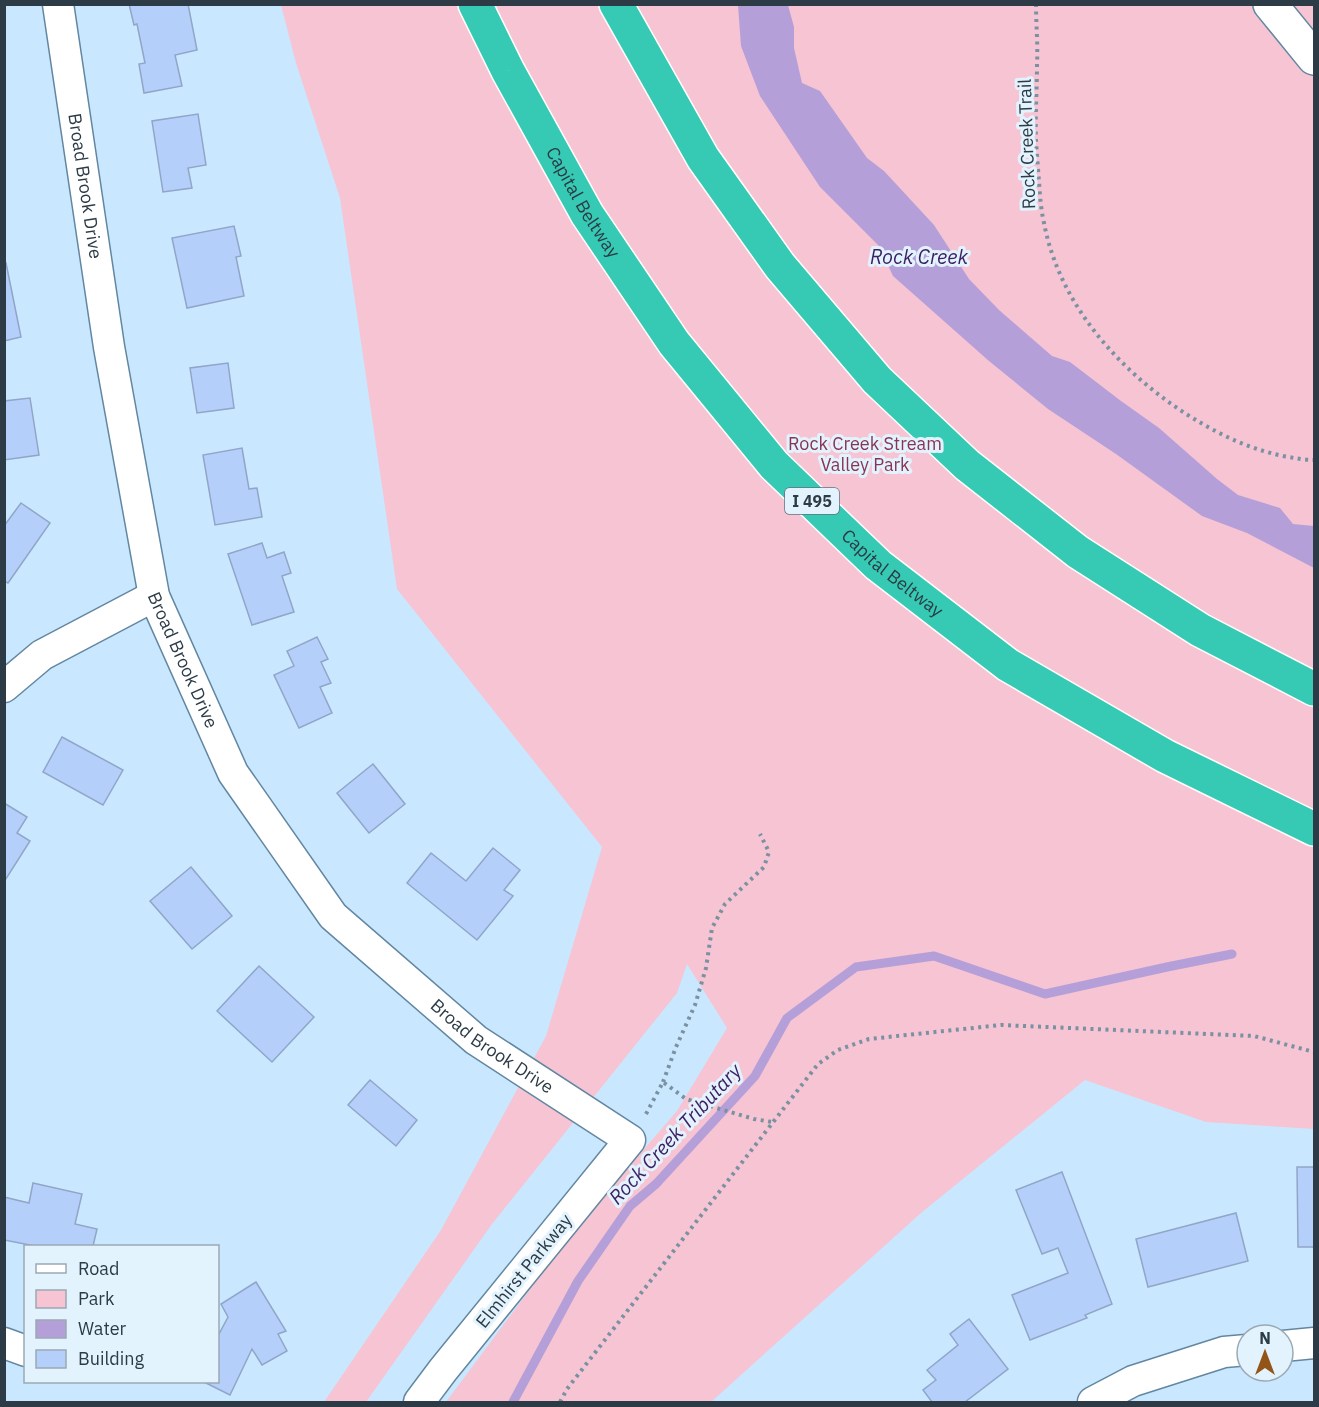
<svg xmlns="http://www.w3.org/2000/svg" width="1319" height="1407" viewBox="0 0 1319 1407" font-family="'IBM Plex Sans',sans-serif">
<rect width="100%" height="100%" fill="#c9e8ff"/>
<path fill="#f6c4d2" d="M 281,5 L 1314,5 L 1314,1129 L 1206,1122 L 1085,1080 L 921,1213 L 711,1402 L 446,1402 L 574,1230 L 677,1111 L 727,1028 L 687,964 L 677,993 L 492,1224 L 366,1402 L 324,1402 L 441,1230 L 546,1036 L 602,847 L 397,589 L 340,198 L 296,63 Z"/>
<path fill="#b49fd9" d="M 738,5 L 788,5 L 794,27 L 794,48 L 802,83 L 820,91 L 867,158 L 884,171 L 934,225 L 969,279 L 999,310 L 1052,356 L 1070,362 L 1121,401 L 1159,428 L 1217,479 L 1238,495 L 1280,508 L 1293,524 L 1314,526 L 1314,568 L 1247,533 L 1202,516 L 1116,454 L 1048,409 L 989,361 L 893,276 L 879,246 L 820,187 L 760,96 L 741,46 Z"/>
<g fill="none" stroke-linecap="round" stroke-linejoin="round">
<path stroke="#b49fd9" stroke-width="9" d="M 513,1402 L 578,1281 L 630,1206 L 656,1184 L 755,1076 L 787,1018 L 856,967 L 934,956 L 1045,994 L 1167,967 L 1232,954"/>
</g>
<g fill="#b5cffb" stroke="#90a5c8" stroke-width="1.5">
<path d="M 129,4 L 188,4 L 197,50 L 175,55 L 182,86 L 144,93 L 139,64 L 145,63 L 137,24 L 134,25 Z"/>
<path d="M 198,114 L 206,165 L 188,168 L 192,188 L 163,192 L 152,121 Z"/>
<path d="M 234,226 L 241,256 L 236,257 L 244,296 L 187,308 L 172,238 Z"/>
<path d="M 6,263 L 21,337 L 4,341 L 4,264 Z"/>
<path d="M 228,363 L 234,408 L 197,413 L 190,368 Z"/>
<path d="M 30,398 L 39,455 L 4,460 L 4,401 Z"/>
<path d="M 242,448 L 249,489 L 257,488 L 262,517 L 215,525 L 203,455 Z"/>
<path d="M 21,503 L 50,523 L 8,583 L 4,581 L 4,526 Z"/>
<path d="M 262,543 L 267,558 L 284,552 L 291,573 L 282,576 L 294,612 L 252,625 L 228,554 Z"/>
<path d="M 317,637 L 328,659 L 321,662 L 331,683 L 320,687 L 332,713 L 299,728 L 274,675 L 294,666 L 287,651 Z"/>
<path d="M 62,737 L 123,770 L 103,805 L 43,772 Z"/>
<path d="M 373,764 L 405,804 L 369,833 L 337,793 Z"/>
<path d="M 4,803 L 27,817 L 17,833 L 30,841 L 4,882 Z"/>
<path d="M 493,848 L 520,870 L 504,890 L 513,896 L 477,940 L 407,883 L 431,853 L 466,881 Z"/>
<path d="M 191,867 L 232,916 L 192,949 L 150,901 Z"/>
<path d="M 259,966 L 314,1017 L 272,1062 L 217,1011 Z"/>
<path d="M 370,1080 L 417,1120 L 396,1146 L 348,1105 Z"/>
<path d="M 1297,1167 L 1314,1167 L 1314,1247 L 1298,1247 Z"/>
<path d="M 1062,1172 L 1112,1304 L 1085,1315 L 1087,1318 L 1030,1340 L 1012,1295 L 1068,1273 L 1058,1248 L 1042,1254 L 1016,1190 Z"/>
<path d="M 33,1183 L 82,1194 L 75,1224 L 97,1229 L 93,1246 L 35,1246 L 4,1240 L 4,1197 L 29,1203 Z"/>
<path d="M 1236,1213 L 1248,1261 L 1148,1287 L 1136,1239 Z"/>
<path d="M 256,1282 L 286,1331 L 278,1334 L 287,1351 L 262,1365 L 252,1349 L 230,1395 L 204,1382 L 218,1382 L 218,1336 L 228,1317 L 221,1304 Z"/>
<path d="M 969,1319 L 1008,1369 L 965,1402 L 932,1402 L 923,1390 L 936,1380 L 927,1370 L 958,1345 L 950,1334 Z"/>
</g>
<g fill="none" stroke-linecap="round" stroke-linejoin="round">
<defs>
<g id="minor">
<path id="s1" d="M 58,4 L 109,347 L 154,596 L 233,773 L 333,916 L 476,1040 L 630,1140 L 443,1370 L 419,1402"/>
<path d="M 4,687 L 42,655 L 154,596"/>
<path d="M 4,1343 L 26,1351"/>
<path d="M 1283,1346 L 1314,1343"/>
<path d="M 1093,1402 L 1133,1381 L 1224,1352 L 1247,1350"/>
</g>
<path id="tertiary" d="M 1270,4 L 1314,58"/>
<g id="motorway">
<path id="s2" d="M 475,4 L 508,71 L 587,214 L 674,343 L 774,465 L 878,565 L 1008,665 L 1165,756 L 1314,829"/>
<path d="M 616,4 L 703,158 L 780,266 L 877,380 L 967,465 L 1078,552 L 1200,630 L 1314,689"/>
</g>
</defs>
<use href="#minor" stroke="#6387a1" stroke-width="33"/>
<use href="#tertiary" stroke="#6387a1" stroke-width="36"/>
<use href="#motorway" stroke="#fff" stroke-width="36"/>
<g stroke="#7a91a2" stroke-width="4" stroke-dasharray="3 4.5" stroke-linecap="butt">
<path d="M 1036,4 C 1036,24 1038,44 1037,64 C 1037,90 1035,116 1036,141 C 1037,155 1038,169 1039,182 C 1040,196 1041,210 1044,223 C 1059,302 1115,366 1180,410 C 1212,431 1245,448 1283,456 C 1294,458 1304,460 1314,460"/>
<path d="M 663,1082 L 676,1047 L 695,1005 L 706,968 L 712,928 L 725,904 L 764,867 L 769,852 L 760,834"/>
<path d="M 646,1114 L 663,1082 L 686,1099 L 754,1119 L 772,1122"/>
<path d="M 560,1402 L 567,1389 L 818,1064 L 838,1050 L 869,1039 L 1001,1025 L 1254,1036 L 1314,1052"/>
</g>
<use href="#minor" stroke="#fff" stroke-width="30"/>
<use href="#tertiary" stroke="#fff" stroke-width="33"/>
<use href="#motorway" stroke="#36c9b4" stroke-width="33"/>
</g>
<g text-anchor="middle" stroke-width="6" stroke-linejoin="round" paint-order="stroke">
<rect fill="#e3f3fe" stroke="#63727d" stroke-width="1.5" x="785" y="488" width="54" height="26" rx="4.5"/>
<g font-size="16" font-weight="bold" fill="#2c3b46">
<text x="812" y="507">I 495</text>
</g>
<g font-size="18" fill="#2c3b46" stroke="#e3f3fe">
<text transform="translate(1027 144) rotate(-92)" y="6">Rock Creek Trail</text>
<text dy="6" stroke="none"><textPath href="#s1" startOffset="184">Broad Brook Drive</textPath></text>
<text dy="6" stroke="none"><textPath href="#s2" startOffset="226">Capital Beltway</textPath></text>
<text dy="6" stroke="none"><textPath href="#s2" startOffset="712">Capital Beltway</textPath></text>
<text dy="6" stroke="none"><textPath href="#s1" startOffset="670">Broad Brook Drive</textPath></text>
<text dy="6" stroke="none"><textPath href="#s1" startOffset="1174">Broad Brook Drive</textPath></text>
<text transform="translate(524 1271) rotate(-51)" y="6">Elmhirst Parkway</text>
</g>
<g font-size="18" fill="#873552" stroke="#e3f3fe">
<text x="865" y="450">Rock Creek Stream<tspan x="865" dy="21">Valley Park</tspan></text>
</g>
<g font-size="20" font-style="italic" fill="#3c1e62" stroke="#e3f3fe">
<text x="919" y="264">Rock Creek</text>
<text transform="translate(675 1134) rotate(-47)" y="7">Rock Creek Tributary</text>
</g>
</g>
<rect width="1319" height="1407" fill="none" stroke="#2c3b46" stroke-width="12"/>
<rect x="24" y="1245" width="195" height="138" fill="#e3f3fe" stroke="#9aa9b4" stroke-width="1.5"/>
<rect x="36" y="1264" width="30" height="9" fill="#ffffff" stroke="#9aa9b4" stroke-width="1.5"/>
<text x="78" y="1275" font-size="18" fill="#2c3b46">Road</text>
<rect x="36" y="1290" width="30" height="18" fill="#f6c4d2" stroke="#9aa9b4" stroke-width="1.5"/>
<text x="78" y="1305" font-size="18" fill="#2c3b46">Park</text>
<rect x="36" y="1320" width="30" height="18" fill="#b49fd9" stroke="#9aa9b4" stroke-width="1.5"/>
<text x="78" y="1335" font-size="18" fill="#2c3b46">Water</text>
<rect x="36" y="1350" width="30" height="18" fill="#b5cffb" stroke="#9aa9b4" stroke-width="1.5"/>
<text x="78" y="1365" font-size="18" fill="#2c3b46">Building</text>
<g transform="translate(1265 1353)"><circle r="28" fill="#e3f3fe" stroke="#9aa9b4" stroke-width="1.5"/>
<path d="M0-4.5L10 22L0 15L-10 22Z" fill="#925517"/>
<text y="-9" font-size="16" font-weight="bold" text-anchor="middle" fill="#2c3b46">N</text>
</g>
</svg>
